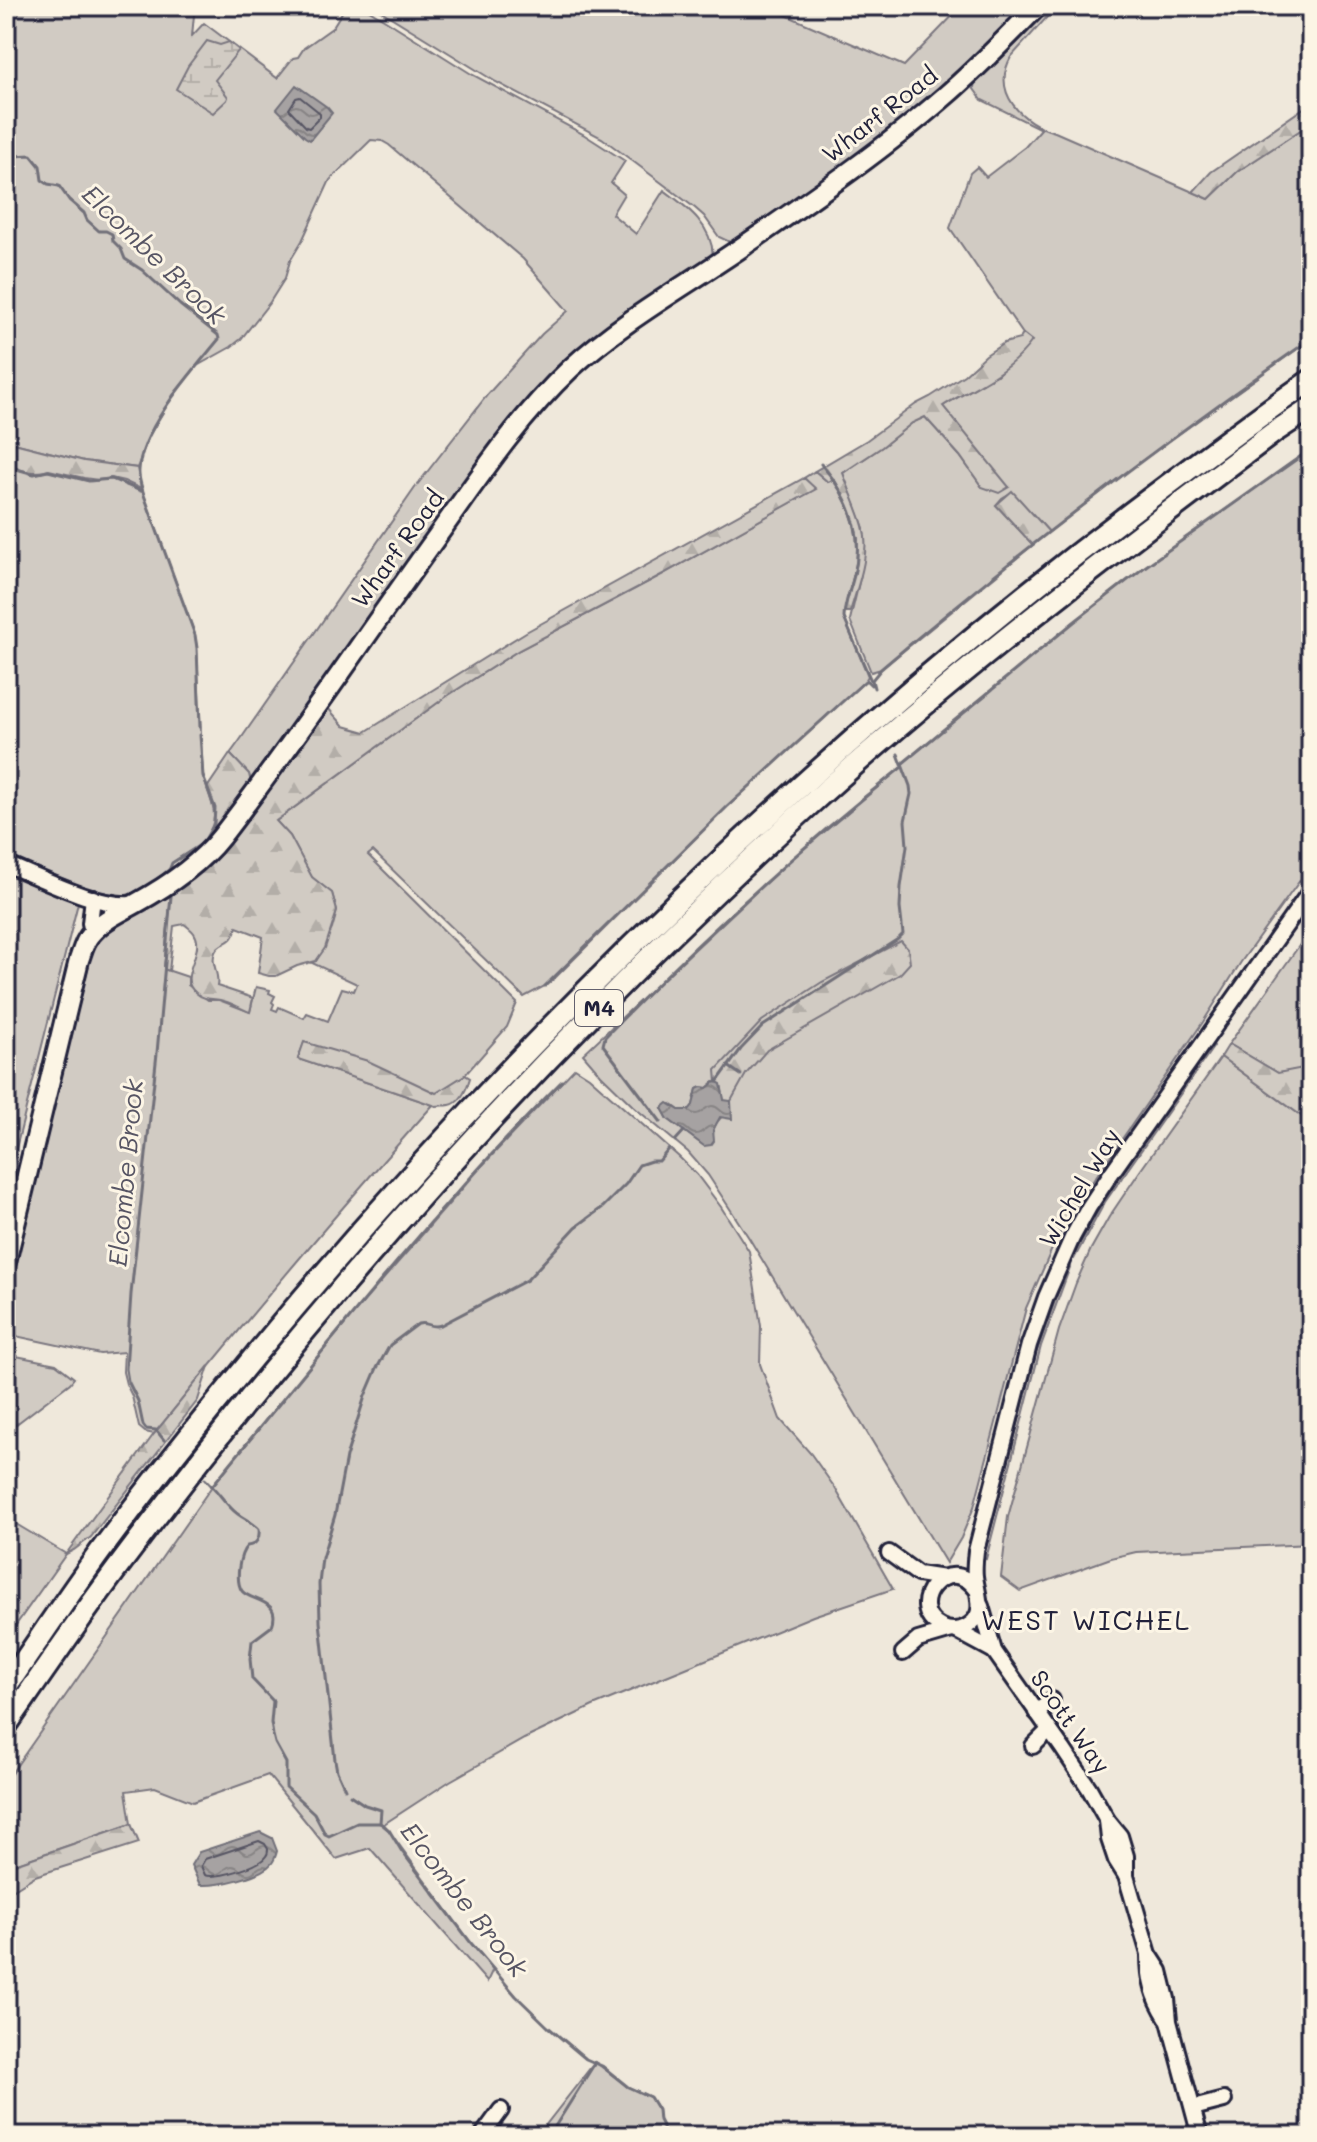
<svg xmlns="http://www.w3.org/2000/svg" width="1317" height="2142" viewBox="0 0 1317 2142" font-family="Mali,sans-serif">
<defs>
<pattern id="forest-firs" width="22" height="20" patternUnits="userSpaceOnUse" patternTransform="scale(2)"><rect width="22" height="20" fill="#d1cbc3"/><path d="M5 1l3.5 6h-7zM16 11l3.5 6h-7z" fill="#b3aea8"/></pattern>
<pattern id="wetland-marsh" width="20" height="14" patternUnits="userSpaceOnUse" patternTransform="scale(2)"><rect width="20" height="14" fill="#d1cbc3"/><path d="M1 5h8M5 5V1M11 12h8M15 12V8" fill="none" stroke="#b3aea8"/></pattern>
<pattern id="water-waves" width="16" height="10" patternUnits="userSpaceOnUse" patternTransform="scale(2)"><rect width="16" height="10" fill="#a6a2a2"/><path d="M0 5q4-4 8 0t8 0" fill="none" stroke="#878485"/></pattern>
</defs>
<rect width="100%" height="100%" fill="#efe8db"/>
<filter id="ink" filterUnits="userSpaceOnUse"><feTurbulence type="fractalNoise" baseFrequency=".0125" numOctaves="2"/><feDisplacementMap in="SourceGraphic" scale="16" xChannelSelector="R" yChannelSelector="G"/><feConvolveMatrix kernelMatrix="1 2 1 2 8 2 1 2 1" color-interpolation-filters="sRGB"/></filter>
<g filter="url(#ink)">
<g fill="#d1cbc3" stroke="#7a767f" stroke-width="2" fill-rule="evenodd">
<path d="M 6,6 L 198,6 L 194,15 L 192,36 L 204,23 L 277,78 L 293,58 L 298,57 L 304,48 L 332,28 L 346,6 L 363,6 L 473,75 L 583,134 L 625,161 L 611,183 L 624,194 L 612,214 L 636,234 L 664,190 C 688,208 712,225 713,256 L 580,349 L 251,784 L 249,774 L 230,754 L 238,743 L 417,485 L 488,394 L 542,334 L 568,311 L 523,259 L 389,145 L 382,141 L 371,140 L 330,180 L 302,241 L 290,261 L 285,278 L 270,302 L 241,339 L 231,347 L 197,366 L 173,395 L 149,436 L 137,468 L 84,461 L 6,441 Z"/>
<path d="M 373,6 L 765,6 L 904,66 L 962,6 L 1029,6 C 941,98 837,171 732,243 L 719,237 L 704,216 L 695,208 L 602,138 L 496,82 Z"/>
<path d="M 1048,6 L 1057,6 L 1011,57 C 991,93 1022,123 1055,132 L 1209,199 L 1237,172 L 1311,123 L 1311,339 L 1136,465 L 1049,532 L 1012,492 L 1002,498 L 996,505 L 1033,545 L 881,669 L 871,672 L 850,620 L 861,574 L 864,528 L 843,473 L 882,447 L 912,423 L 925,417 L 960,456 L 982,487 L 943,406 L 997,375 L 1031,341 L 1023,334 L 950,228 L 970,173 L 977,167 L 986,177 L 1025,147 L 1041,129 L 982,100 L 974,89 L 975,77 Z"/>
<path d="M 1311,449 L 1311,865 L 1241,962 L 1203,1022 L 1077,1204 L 1055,1242 L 1026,1308 L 974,1507 L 961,1538 L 946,1563 L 749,1238 L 708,1175 L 688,1152 L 635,1108 L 601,1075 L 583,1054 L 787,863 L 902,767 L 903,763 L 1074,622 L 1146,566 ZM 714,1082 L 721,1084 L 730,1108 C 723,1117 713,1122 713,1135 L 703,1145 L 668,1119 L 662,1108 L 671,1104 L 679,1110 L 689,1110 L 693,1105 L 697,1089 L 701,1087 L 707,1088 Z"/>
<path d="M 6,461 L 10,462 L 10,466 L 13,468 L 34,474 L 48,471 L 89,481 L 112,479 L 143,492 L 195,635 L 197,648 L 203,776 L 215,812 L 214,824 L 203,843 L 172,863 L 170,868 L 155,881 L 134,893 L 123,896 L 91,890 L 6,856 Z"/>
<path d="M 815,471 L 828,482 L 834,479 L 836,482 C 853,513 863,539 854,574 C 851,589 844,603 844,618 L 868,676 L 865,681 L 727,807 L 555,978 L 545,986 L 524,997 L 373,851 L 368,855 L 517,1003 L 507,1027 L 465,1075 L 437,1094 L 368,1062 L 304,1043 L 298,1059 L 433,1105 C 337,1212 245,1322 154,1434 L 145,1432 L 139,1427 L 132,1396 L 126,1384 L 123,1372 L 124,1352 L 100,1354 L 6,1334 L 6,1300 L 17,1253 L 92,952 C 100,936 141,903 157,897 C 162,896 166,896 171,896 L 164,969 L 188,977 L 188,985 L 208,1000 L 219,1000 L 250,1012 L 256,987 L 270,990 L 269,993 L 275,996 L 272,1002 L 274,1004 L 272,1009 L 277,1011 L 279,1007 L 304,1018 L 307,1013 L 328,1021 L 342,988 L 354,991 L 357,984 L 310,962 L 316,961 L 332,929 L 337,911 L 332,893 L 312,878 L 290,836 L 276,821 L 447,696 L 519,650 L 665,573 L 815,489 L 804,478 Z"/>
<path d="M 6,872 L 74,898 L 78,903 L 6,1188 Z"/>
<path d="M 1311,929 L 1311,1071 L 1303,1069 L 1278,1073 L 1229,1044 Z"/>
<path d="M 1211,1041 L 1214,1046 L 1105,1202 L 1074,1259 L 1068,1257 L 1101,1200 Z"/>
<path d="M 1221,1057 L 1311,1123 L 1311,1544 L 1136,1552 L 1111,1558 L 1020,1591 L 1001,1577 L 1008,1517 L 1059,1330 L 1076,1283 L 1091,1249 L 1109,1217 L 1140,1171 Z"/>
<path d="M 575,1068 L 589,1077 L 679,1157 L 697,1175 L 721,1207 L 749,1251 L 761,1326 L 760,1364 L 780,1419 L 811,1454 L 835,1488 L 893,1589 L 813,1616 L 593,1706 L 524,1739 L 450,1781 L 384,1824 L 471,1943 L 493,1969 L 487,1982 L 370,1848 L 336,1859 L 268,1775 L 193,1802 L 155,1787 L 126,1791 L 131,1824 L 6,1867 L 6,1781 L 212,1486 L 360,1306 L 482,1166 Z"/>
<path d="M 1065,1263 L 1070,1267 L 1041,1346 L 986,1559 L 981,1558 L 1033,1356 Z"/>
<path d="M 6,1354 L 56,1364 L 74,1378 L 70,1383 L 6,1432 Z"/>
<path d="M 6,1518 L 66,1554 L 6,1639 Z"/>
<path d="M 595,2062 L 628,2087 L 650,2097 L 658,2110 L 659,2120 L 667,2136 L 554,2136 L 545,2126 Z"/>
</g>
<g fill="url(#forest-firs)" stroke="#7a767f" stroke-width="2">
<path d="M 1311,103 L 1311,123 L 1237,172 L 1209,199 L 1193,192 L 1211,172 Z"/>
<path d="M 1023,334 L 1032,341 C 1009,373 975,386 943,406 L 1009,487 L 999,493 L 982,487 L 960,456 L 925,417 L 912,423 L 882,447 L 843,473 C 849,490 858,508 863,526 C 871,553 858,585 850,612 L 844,612 L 857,562 L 858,538 L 852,515 L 836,482 L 834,479 L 828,482 L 815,471 L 867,440 L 916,404 L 930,397 L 964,375 L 986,355 L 1004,343 L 1020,339 Z"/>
<path d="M 6,441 L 84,461 L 137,468 L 141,489 L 124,481 L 111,478 L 98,480 L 84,478 L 49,470 C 37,474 22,472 11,465 L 13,455 L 6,453 Z"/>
<path d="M 804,478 L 816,489 L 665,573 L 519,650 L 447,696 L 276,821 L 290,836 L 312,877 L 332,893 L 337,911 L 325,948 L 316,961 L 297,966 L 276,976 L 269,976 L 258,973 L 263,937 L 237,927 C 236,930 233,937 231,939 C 225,945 219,943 215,952 C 210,964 220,973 217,986 L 253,998 L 250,1012 C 240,1008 230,1002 220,1000 C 210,998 204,1000 196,993 C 175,977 207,952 194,933 C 191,929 188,927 184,924 L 174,926 L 169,971 L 164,969 L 171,896 L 175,884 L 212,835 L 203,843 C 218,822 216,812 207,788 L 230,754 L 249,774 L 251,783 L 327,707 L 344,726 L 365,732 L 526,632 Z"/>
<path d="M 1012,491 L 1049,532 L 1033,545 L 996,505 Z"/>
<path d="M 901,941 L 908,949 L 910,963 L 900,974 L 767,1050 L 746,1074 L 731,1101 L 724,1101 L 721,1085 L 717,1082 L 716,1070 L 762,1021 L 822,982 Z"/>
<path d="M 304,1042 L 368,1061 L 436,1093 L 465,1075 L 470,1078 C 467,1088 461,1103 450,1105 C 445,1106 440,1105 436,1106 L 298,1059 Z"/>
<path d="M 1229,1044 L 1278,1073 L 1303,1068 L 1311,1071 L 1311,1123 L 1221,1057 Z"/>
<path d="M 209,1366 L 198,1400 L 91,1537 L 74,1550 L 66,1554 L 154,1434 Z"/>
<path d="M 131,1824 L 139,1843 L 35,1876 L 6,1894 L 6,1867 Z"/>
</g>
<path fill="url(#wetland-marsh)" stroke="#7a767f" stroke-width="2" d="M 207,41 L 220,45 L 229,42 L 239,50 L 215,80 L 228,97 L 227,100 L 213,113 L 176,89 L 188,66 Z"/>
<g fill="url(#water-waves)" stroke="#716f79" stroke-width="2">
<path d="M 296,85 L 327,107 L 332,113 L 310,140 L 305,137 L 277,109 Z"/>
<path d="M 717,1082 L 721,1084 L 724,1100 L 731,1101 L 732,1119 L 720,1117 L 713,1130 L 714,1141 L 711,1145 L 704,1146 L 668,1119 L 662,1108 L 668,1103 L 679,1110 L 689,1110 L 693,1105 L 697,1089 L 701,1087 L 707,1088 L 713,1083 Z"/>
<path d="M 260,1832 L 272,1838 L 277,1851 C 276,1855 275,1859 272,1863 C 261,1877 217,1886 200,1885 L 191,1865 L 199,1852 Z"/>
</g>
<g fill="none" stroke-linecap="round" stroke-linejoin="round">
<g stroke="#575564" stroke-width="2">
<path d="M 300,97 L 320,113 L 320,117 L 309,128 L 306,127 L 289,109 L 296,98 Z"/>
<path d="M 259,1841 L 265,1844 L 268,1849 C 268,1852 268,1854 266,1856 C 259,1867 216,1879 205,1875 L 201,1866 L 205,1859 Z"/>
</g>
<g stroke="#716f79" stroke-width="3">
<path d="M 6,154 L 14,156 L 31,155 L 40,166 L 42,180 L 48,184 L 59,186 L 69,200 L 84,213 L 87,220 L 99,231 L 106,231 L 112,234 L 113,241 L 121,249 L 125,259 L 142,270 L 180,305 L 218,335 L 219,339 C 193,371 141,428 139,470 C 138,479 142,487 144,495 L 195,635 L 197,648 L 200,728"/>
<path d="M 10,462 L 10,466 L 13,468 L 34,474 L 48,471 L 89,481 L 112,479 L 141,491"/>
<path d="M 821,464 C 849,496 865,533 854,575 C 851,589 844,603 844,618 L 872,683"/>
<path d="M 874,688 L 872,680 L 881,669 C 1018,552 1163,442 1311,339"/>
<path d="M 903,763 L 1074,622 L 1146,566 L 1311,449"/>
<path d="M 170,868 L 172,863 L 203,843 L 214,824 L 215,808 L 203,776 L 200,735"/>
<path d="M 1285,939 L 1311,903"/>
<path d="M 545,986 L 727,807 L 865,681 L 867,681 L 871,685"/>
<path d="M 1217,1037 L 1237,1007"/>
<path d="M 728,1066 L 741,1075"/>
<path d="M 717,1082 L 741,1049 L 763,1026 L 898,939 L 903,934 L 900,908 L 901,887 L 907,846 L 905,821 L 911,794 L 910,786 L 898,754"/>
<path d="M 661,1122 L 603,1045 L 605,1037 C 698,941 797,850 902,767"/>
<path d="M 675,1141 L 684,1131"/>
<path d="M 1073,1255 L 1105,1197 L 1212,1044"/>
<path d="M 164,1440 L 156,1430 L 146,1429 L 143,1425 L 138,1401 L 128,1381 L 126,1369 L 131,1294 L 157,1053 L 171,896"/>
<path d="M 205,1479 C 217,1490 222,1499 232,1509 C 240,1518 251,1520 259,1529 C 260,1538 257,1545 247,1546 C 239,1554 235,1581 242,1591 C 251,1602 282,1599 272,1626 L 252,1641 L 250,1659 L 252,1679 L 273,1701 L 271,1723 L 273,1735 L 275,1743 L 286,1763 L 286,1787 L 314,1813 L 325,1834 L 329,1836 L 357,1823 L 380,1823 L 383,1825 L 389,1830 L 401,1850 L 471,1943 L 516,1996 L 548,2027 L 586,2059 L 602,2066 L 628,2087 L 650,2097 L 658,2110 L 659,2120 L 667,2136"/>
<path d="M 212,1486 C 325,1348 436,1207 562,1081"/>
<path d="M 984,1554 L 1036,1352 L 1064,1274"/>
<path d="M 345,1789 L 337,1771 L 335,1760 L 320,1622 L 319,1584 L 322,1558 L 335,1515 L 346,1457 L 365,1396 L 377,1368 L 390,1345 L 418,1324 C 427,1321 430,1329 441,1325 L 527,1280 L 576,1227 L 603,1207 L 626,1184 L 639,1165 L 651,1161 L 659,1161 L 669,1149"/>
<path d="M 350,1795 L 365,1805 L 381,1810 L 380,1823"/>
<path d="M 554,2128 L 595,2063"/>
</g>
<defs>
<g id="minor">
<path d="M 6,864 C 41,878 98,908 134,904"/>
<path d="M 92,932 L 90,923 L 93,898"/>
<path d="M 889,1553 L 918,1574 L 944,1578"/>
<path d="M 977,1590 C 948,1549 902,1607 941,1627 C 949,1631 958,1631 966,1627 C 988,1615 977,1595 975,1576 C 974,1568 975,1560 976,1551 L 1029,1345 L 1046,1297 L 1072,1238 L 1089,1207 L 1110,1175 L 1311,890"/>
<path d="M 981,1606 L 994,1651 L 1063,1749 L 1089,1788 L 1107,1820 L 1120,1836 L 1126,1856 L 1126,1876"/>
<path d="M 955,1630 L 994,1651"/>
<path d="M 903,1653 L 918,1640 L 952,1630"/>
<path d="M 1036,1712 L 1052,1700"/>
<path d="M 1033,1746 L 1049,1730"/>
<path d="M 1107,1820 L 1109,1839 L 1116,1860 L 1126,1876 L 1149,1954 L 1160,1971 L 1167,1999 L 1169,2021 L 1200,2136"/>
<path d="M 1149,1955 C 1149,1980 1153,1996 1167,2018"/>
<path d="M 1193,2108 L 1224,2100"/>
<path d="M 482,2136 L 501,2110"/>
</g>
<path id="major" d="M 6,1262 L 79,960 C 82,952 84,942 90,935 C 101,921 119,913 135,904 C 166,887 199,865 221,837 C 297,739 366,635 438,535 C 479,477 519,417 571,368 C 623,320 687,285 745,245 C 813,198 882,151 944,97 C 977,69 1007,37 1038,6"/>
<g id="highway">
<path d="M 6,1687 C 38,1641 69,1594 102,1549 C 150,1484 201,1421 252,1359 C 399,1180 556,1015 725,856 C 861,728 1003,608 1153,496 C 1205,457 1257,417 1311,380"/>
<path d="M 6,1726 C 44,1671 82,1615 122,1562 C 325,1291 553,1039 803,811 C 951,676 1112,554 1273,433 L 1311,408"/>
</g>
</defs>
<use href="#minor" stroke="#22223b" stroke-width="20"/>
<use href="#major" stroke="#22223b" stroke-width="24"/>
<use href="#highway" stroke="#22223b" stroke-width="26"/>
<use href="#minor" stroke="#fcf5e5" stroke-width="14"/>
<use href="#major" stroke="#fcf5e5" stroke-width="18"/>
<use href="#highway" stroke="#fcf5e5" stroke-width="20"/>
</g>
</g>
<g text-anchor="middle" stroke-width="6" stroke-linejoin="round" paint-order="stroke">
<rect fill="#fcf5e5" stroke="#63616e" stroke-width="2" x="575" y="990" width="48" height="36" rx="6"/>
<g font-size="22" font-weight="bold" fill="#22223b">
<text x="599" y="1016">M4</text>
</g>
<g font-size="24" fill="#22223b" stroke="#fcf5e5">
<text transform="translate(880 115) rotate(-38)" y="8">Wharf Road</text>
<text transform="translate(398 549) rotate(-54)" y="8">Wharf Road</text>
<text transform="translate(1080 1188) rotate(-59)" y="8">Wichel Way</text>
<text transform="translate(1070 1722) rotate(55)" y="8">Scott Way</text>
</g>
<g font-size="26" font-style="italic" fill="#575564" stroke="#fcf5e5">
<text transform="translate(154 255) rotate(44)" y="9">Elcombe Brook</text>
<text transform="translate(126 1173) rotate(-85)" y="9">Elcombe Brook</text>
<text transform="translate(464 1900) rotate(52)" y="9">Elcombe Brook</text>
</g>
<g font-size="28" letter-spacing="2" fill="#22223b" stroke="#fcf5e5">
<text x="1086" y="1630">WEST WICHEL</text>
</g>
</g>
<rect width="1317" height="2142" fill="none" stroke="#fcf5e5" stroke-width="32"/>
<rect x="16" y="16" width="1285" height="2110" fill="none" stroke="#22223b" stroke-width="3" filter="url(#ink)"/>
</svg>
